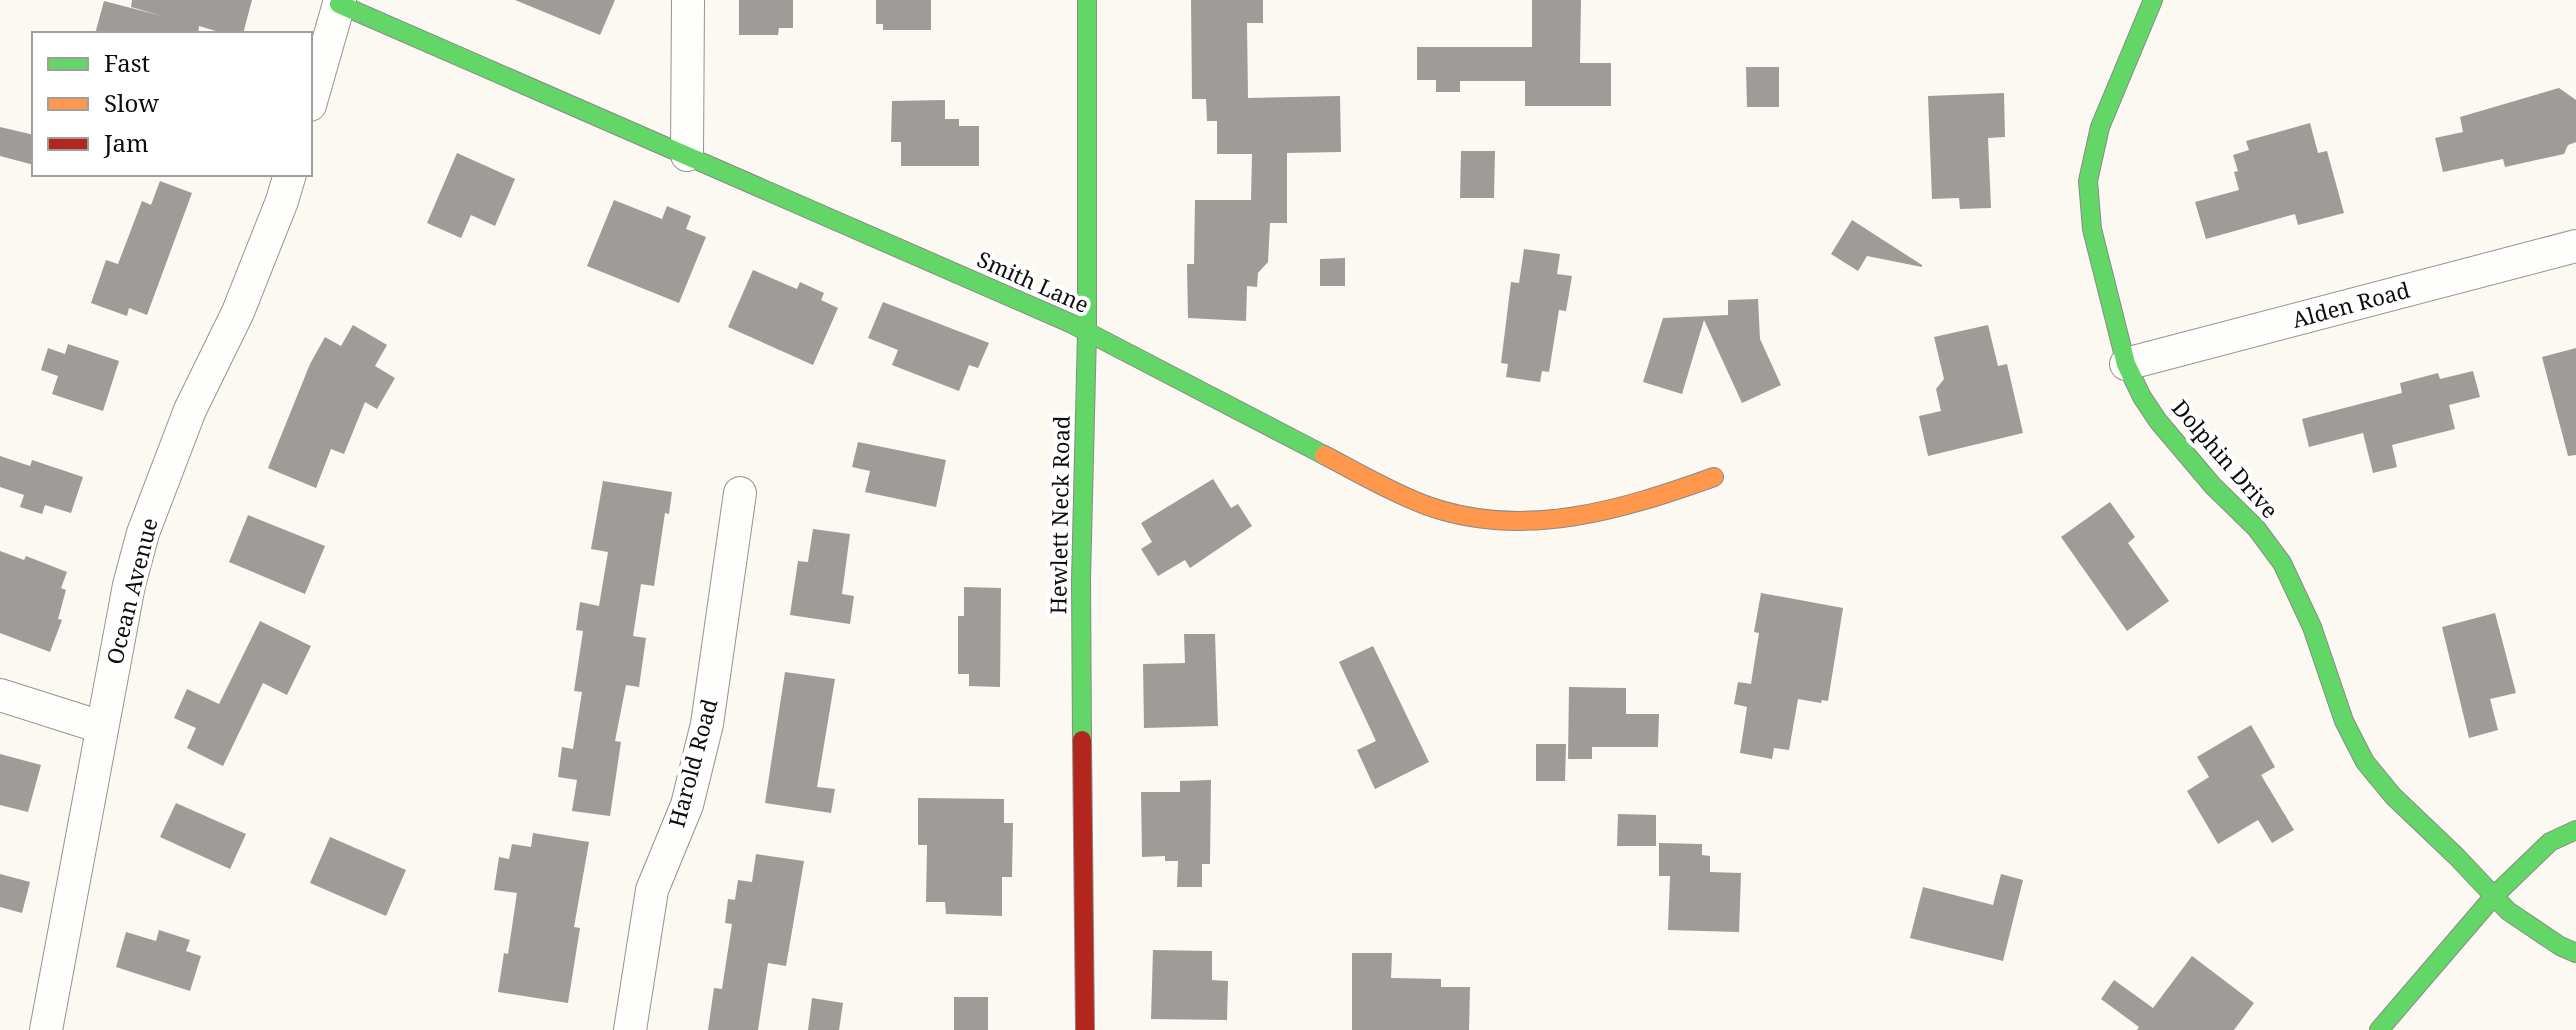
<svg xmlns="http://www.w3.org/2000/svg" width="2576" height="1030" viewBox="0 0 2576 1030" font-family="'Noto Serif',serif">
<rect width="100%" height="100%" fill="#fbf9f2"/>
<g fill="#9e9c98">
<path d="M 132,0 L 252,0 L 243,34 L 226,34 L 199,26 L 198,34 L 95,34 L 104,1 L 162,16 L 131,7 Z"/>
<path d="M 515,0 L 615,0 L 600,35 Z"/>
<path d="M 739,0 L 793,0 L 793,28 L 779,28 L 778,35 L 739,35 Z"/>
<path d="M 876,0 L 931,0 L 931,30 L 883,30 L 883,24 L 876,24 Z"/>
<path d="M 1191,0 L 1263,0 L 1263,23 L 1247,23 L 1248,98 L 1340,96 L 1341,152 L 1287,153 L 1287,223 L 1270,223 L 1268,262 L 1258,273 L 1257,287 L 1247,286 L 1246,321 L 1188,318 L 1187,264 L 1194,264 L 1195,200 L 1251,200 L 1252,154 L 1217,154 L 1217,121 L 1207,121 L 1206,99 L 1192,99 Z"/>
<path d="M 1532,0 L 1581,0 L 1580,63 L 1611,63 L 1611,106 L 1525,106 L 1525,81 L 1460,81 L 1460,92 L 1436,92 L 1436,80 L 1417,80 L 1417,47 L 1532,47 Z"/>
<path d="M 1746,67 L 1779,67 L 1779,107 L 1747,107 Z"/>
<path d="M 2559,88 L 2576,100 L 2576,142 L 2568,145 L 2564,154 L 2505,167 L 2503,159 L 2443,172 L 2435,138 L 2463,132 L 2460,117 Z"/>
<path d="M 2004,93 L 2005,137 L 1988,138 L 1991,208 L 1960,209 L 1959,198 L 1932,199 L 1928,96 Z"/>
<path d="M 945,100 L 945,119 L 959,119 L 959,126 L 979,126 L 979,166 L 901,166 L 901,142 L 891,142 L 892,101 Z"/>
<path d="M 2310,123 L 2318,153 L 2327,151 L 2344,213 L 2298,225 L 2295,214 L 2206,239 L 2195,202 L 2239,190 L 2234,172 L 2238,171 L 2233,155 L 2249,150 L 2246,141 Z"/>
<path d="M 0,127 L 34,135 L 34,165 L 0,156 Z"/>
<path d="M 1461,151 L 1495,151 L 1494,198 L 1460,198 Z"/>
<path d="M 457,153 L 515,179 L 495,226 L 471,215 L 461,238 L 427,223 Z"/>
<path d="M 160,181 L 192,193 L 147,315 L 129,308 L 127,316 L 91,303 L 106,260 L 118,264 L 142,201 L 151,205 Z"/>
<path d="M 614,200 L 662,219 L 667,206 L 691,216 L 686,229 L 706,237 L 679,303 L 587,266 Z"/>
<path d="M 1852,220 L 1922,265 L 1922,267 L 1867,256 L 1858,271 L 1831,254 Z"/>
<path d="M 1524,249 L 1560,254 L 1557,274 L 1572,276 L 1566,311 L 1559,310 L 1549,372 L 1542,371 L 1540,382 L 1506,377 L 1508,364 L 1501,363 L 1511,282 L 1519,283 Z"/>
<path d="M 1345,258 L 1345,286 L 1320,286 L 1320,259 Z"/>
<path d="M 753,270 L 797,289 L 800,282 L 824,293 L 821,300 L 838,308 L 813,365 L 728,327 Z"/>
<path d="M 1758,299 L 1760,339 L 1781,385 L 1742,403 L 1704,320 L 1682,394 L 1643,382 L 1663,318 L 1728,315 L 1728,300 Z"/>
<path d="M 883,302 L 989,343 L 978,368 L 969,365 L 959,391 L 892,365 L 898,350 L 868,338 Z"/>
<path d="M 353,325 L 387,345 L 375,366 L 395,378 L 377,409 L 365,402 L 344,454 L 331,449 L 316,488 L 268,468 L 310,364 L 325,337 L 341,346 Z"/>
<path d="M 1988,325 L 1998,366 L 2007,364 L 2023,433 L 1928,456 L 1919,416 L 1941,411 L 1936,389 L 1944,379 L 1934,337 Z"/>
<path d="M 68,344 L 119,361 L 103,411 L 52,394 L 58,376 L 41,370 L 48,348 L 65,354 Z"/>
<path d="M 2576,348 L 2576,455 L 2568,456 L 2542,357 Z"/>
<path d="M 2473,371 L 2480,397 L 2449,405 L 2455,429 L 2392,445 L 2397,467 L 2373,473 L 2363,433 L 2309,447 L 2302,419 L 2402,393 L 2400,383 L 2438,373 L 2440,379 Z"/>
<path d="M 858,442 L 946,460 L 936,507 L 865,492 L 870,471 L 852,467 Z"/>
<path d="M 0,456 L 30,466 L 32,460 L 83,477 L 71,513 L 45,505 L 42,514 L 20,507 L 24,495 L 0,487 Z"/>
<path d="M 1213,479 L 1231,508 L 1238,504 L 1252,526 L 1190,568 L 1185,560 L 1158,576 L 1141,549 L 1152,542 L 1141,523 Z"/>
<path d="M 603,481 L 672,492 L 669,514 L 665,513 L 654,586 L 641,584 L 633,636 L 646,638 L 639,687 L 626,685 L 615,741 L 621,742 L 610,816 L 572,811 L 577,780 L 558,777 L 562,747 L 573,749 L 582,692 L 574,691 L 583,631 L 576,630 L 580,602 L 599,606 L 608,552 L 591,549 Z"/>
<path d="M 2110,502 L 2135,537 L 2128,543 L 2169,601 L 2127,631 L 2061,537 Z"/>
<path d="M 248,515 L 325,546 L 305,594 L 229,562 Z"/>
<path d="M 813,529 L 850,534 L 842,594 L 854,596 L 850,624 L 790,615 L 798,561 L 808,562 Z"/>
<path d="M 0,551 L 24,560 L 26,556 L 67,572 L 61,588 L 66,590 L 58,619 L 62,620 L 50,652 L 0,633 Z"/>
<path d="M 964,587 L 1001,588 L 1000,687 L 969,686 L 969,674 L 958,674 L 958,616 L 964,616 Z"/>
<path d="M 1761,593 L 1843,608 L 1828,701 L 1822,700 L 1821,703 L 1798,699 L 1789,750 L 1774,748 L 1772,759 L 1740,753 L 1747,707 L 1734,704 L 1738,682 L 1751,684 L 1759,633 L 1754,632 Z"/>
<path d="M 2495,613 L 2516,693 L 2490,699 L 2498,730 L 2469,738 L 2442,627 Z"/>
<path d="M 260,621 L 311,646 L 287,695 L 263,683 L 223,766 L 187,748 L 196,728 L 174,718 L 187,689 L 219,704 Z"/>
<path d="M 1184,634 L 1215,634 L 1218,726 L 1144,728 L 1143,664 L 1185,663 Z"/>
<path d="M 1373,646 L 1429,762 L 1375,789 L 1357,750 L 1376,741 L 1339,662 Z"/>
<path d="M 785,672 L 835,679 L 817,787 L 835,789 L 831,813 L 765,803 Z"/>
<path d="M 1569,687 L 1626,688 L 1626,714 L 1659,714 L 1658,747 L 1592,747 L 1592,759 L 1568,759 Z"/>
<path d="M 2251,725 L 2275,767 L 2261,775 L 2294,830 L 2272,843 L 2258,820 L 2218,844 L 2187,791 L 2209,777 L 2197,757 Z"/>
<path d="M 1536,744 L 1566,744 L 1565,781 L 1536,781 Z"/>
<path d="M 0,754 L 41,765 L 28,812 L 0,805 Z"/>
<path d="M 1211,780 L 1210,864 L 1202,864 L 1202,887 L 1177,887 L 1178,861 L 1165,861 L 1165,856 L 1142,857 L 1141,792 L 1180,792 L 1180,781 Z"/>
<path d="M 918,798 L 1004,799 L 1004,823 L 1013,823 L 1012,877 L 1002,877 L 1002,916 L 946,914 L 945,902 L 926,902 L 927,845 L 918,845 Z"/>
<path d="M 176,803 L 246,834 L 230,869 L 160,837 Z"/>
<path d="M 1618,814 L 1656,815 L 1656,846 L 1617,846 Z"/>
<path d="M 533,833 L 589,842 L 574,927 L 580,928 L 568,1003 L 498,992 L 504,953 L 508,954 L 517,893 L 494,890 L 499,857 L 509,859 L 512,844 L 531,847 Z"/>
<path d="M 330,837 L 406,870 L 386,916 L 310,883 Z"/>
<path d="M 1659,843 L 1702,844 L 1702,855 L 1710,856 L 1710,872 L 1741,873 L 1739,932 L 1668,930 L 1670,876 L 1659,876 Z"/>
<path d="M 756,854 L 804,861 L 786,966 L 768,963 L 758,1030 L 708,1030 L 714,988 L 722,989 L 732,924 L 725,923 L 728,899 L 735,900 L 738,880 L 752,882 Z"/>
<path d="M 0,874 L 30,882 L 22,913 L 0,907 Z"/>
<path d="M 2001,874 L 2023,880 L 2003,961 L 1910,938 L 1923,887 L 1993,905 Z"/>
<path d="M 159,930 L 190,940 L 186,951 L 201,956 L 190,991 L 116,967 L 126,932 L 156,941 Z"/>
<path d="M 1153,950 L 1212,951 L 1212,980 L 1228,981 L 1227,1020 L 1151,1019 Z"/>
<path d="M 1352,953 L 1392,953 L 1391,978 L 1441,979 L 1441,987 L 1470,987 L 1469,1030 L 1352,1030 Z"/>
<path d="M 2192,956 L 2254,1003 L 2234,1030 L 2137,1030 L 2139,1027 L 2101,999 L 2114,980 L 2153,1008 Z"/>
<rect x="954" y="997" width="34" height="33"/>
<path d="M 812,998 L 843,1003 L 839,1030 L 808,1030 Z"/>
</g>
<g fill="none" stroke-linecap="round" stroke-linejoin="round">
<defs>
<g id="street">
<path d="M 310,105 L 340,0"/>
<path d="M 687,155 L 688,0"/>
<path d="M 2126,364 L 2576,246"/>
<path d="M 0,695 L 101,727"/>
<path d="M 46,1030 L 129,585 L 143,533 L 190,410 L 238,312 L 282,201 L 290,174"/>
<path d="M 630,1030 L 652,890 L 687,805 L 707,724 L 740,493"/>
</g>
<g id="fast">
<path d="M 2153,0 L 2100,127 L 2088,181 L 2092,229 L 2126,364 L 2142,397 L 2158,421 L 2213,486 L 2256,528 L 2282,563 L 2312,627 L 2344,721 L 2365,762 L 2393,796 L 2457,857 L 2508,911 L 2560,946 L 2576,953"/>
<path d="M 339,4 L 1070,323 L 1324,455"/>
<path d="M 1082,740 L 1081,580 L 1087,333 L 1087,0"/>
<path d="M 2379,1030 L 2494,896 L 2550,842 L 2576,830"/>
</g>
<path id="slow" d="M 1324,455 C 1357,472 1392,493 1428,506 C 1524,540 1622,510 1714,477"/>
<path id="jam" d="M 1082,740 L 1085,1030"/>
</defs>
<use href="#street" stroke="#949390" stroke-width="34"/>
<use href="#fast" stroke="#8b8a87" stroke-width="20"/>
<use href="#slow" stroke="#8b8a87" stroke-width="20"/>
<use href="#jam" stroke="#8b8a87" stroke-width="20"/>
<use href="#street" stroke="#fefefd" stroke-width="32"/>
<use href="#fast" stroke="#63d668" stroke-width="18"/>
<use href="#slow" stroke="#ff974d" stroke-width="18"/>
<use href="#jam" stroke="#b3261e" stroke-width="18"/>
</g>
<g text-anchor="middle" stroke-width="8" stroke-linejoin="round" paint-order="stroke">
<g font-size="22" fill="#0d0d0d" stroke="#fff">
<text transform="translate(1033 282) rotate(24)" y="8">Smith Lane</text>
<text transform="translate(2351 305) rotate(-15)" y="8">Alden Road</text>
<text transform="translate(2225 459) rotate(49)" y="8">Dolphin Drive</text>
<text transform="translate(1060 515) rotate(-89)" y="8">Hewlett Neck Road</text>
<text transform="translate(132 591) rotate(-76)" y="8">Ocean Avenue</text>
<text transform="translate(693 763) rotate(-75)" y="8">Harold Road</text>
</g>
</g>
<rect x="32" y="32" width="280" height="144" fill="#ffffff" stroke="#9e9e9e" stroke-width="2"/>
<rect x="48" y="58" width="40" height="12" fill="#63d668" stroke="#9e9e9e" stroke-width="2"/>
<text x="104" y="72" font-size="24" fill="#0d0d0d">Fast</text>
<rect x="48" y="98" width="40" height="12" fill="#ff974d" stroke="#9e9e9e" stroke-width="2"/>
<text x="104" y="112" font-size="24" fill="#0d0d0d">Slow</text>
<rect x="48" y="138" width="40" height="12" fill="#b3261e" stroke="#9e9e9e" stroke-width="2"/>
<text x="104" y="152" font-size="24" fill="#0d0d0d">Jam</text>
</svg>
